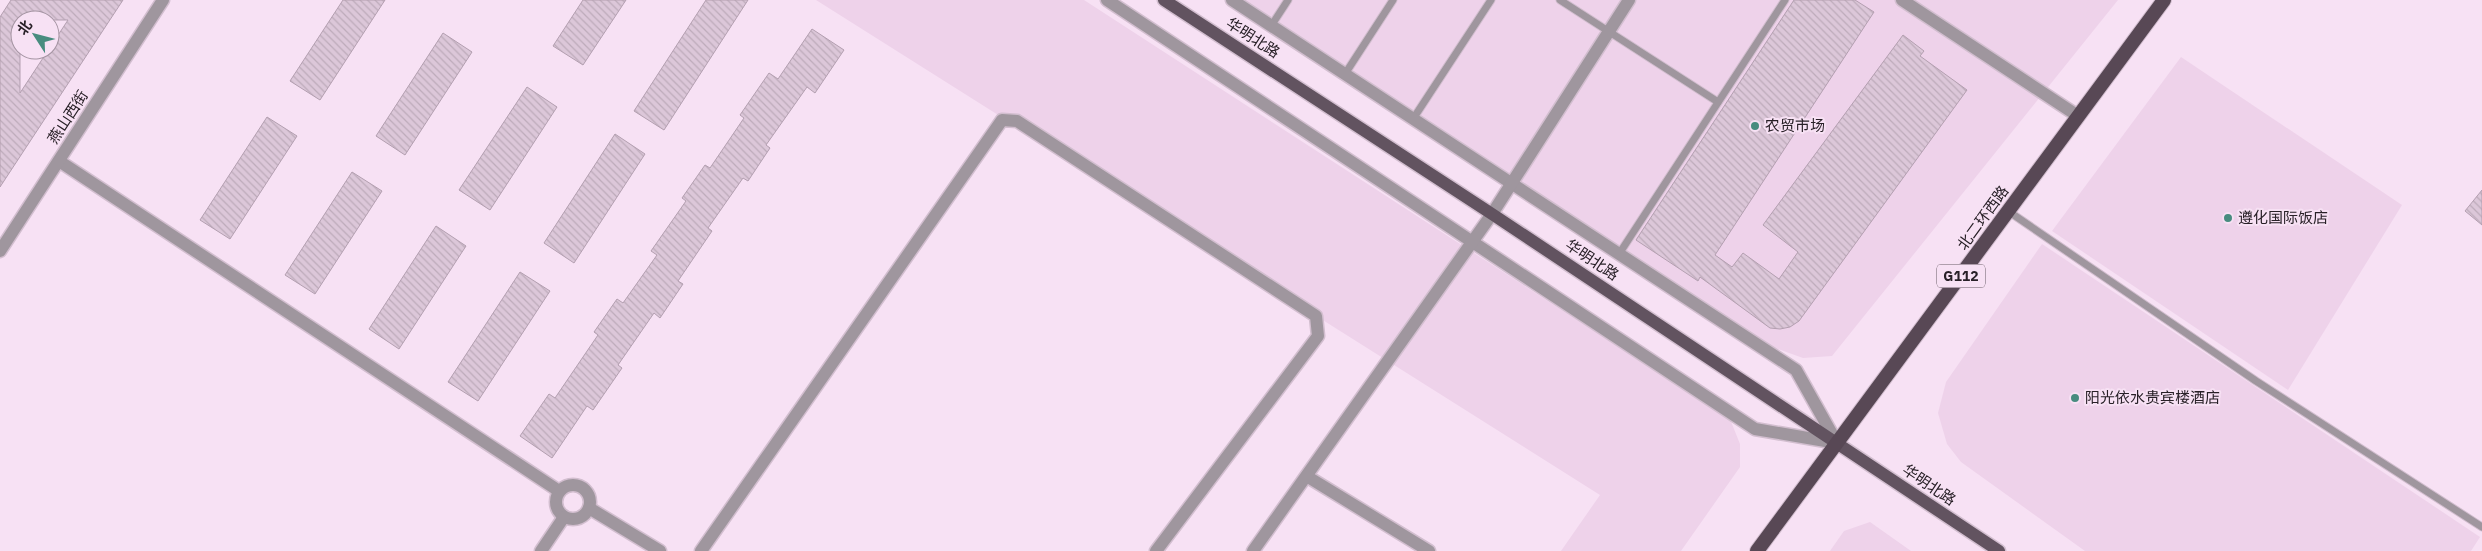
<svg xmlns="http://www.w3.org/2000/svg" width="2482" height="551" viewBox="0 0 2482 551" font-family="'IBM Plex Sans','Noto Sans SC',sans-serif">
<defs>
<pattern id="building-back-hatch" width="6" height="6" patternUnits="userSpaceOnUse" patternTransform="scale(1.25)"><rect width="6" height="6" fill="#dcc7d9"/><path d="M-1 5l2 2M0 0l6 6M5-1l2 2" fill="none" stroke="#bdabba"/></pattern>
</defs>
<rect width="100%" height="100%" fill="#f7e1f4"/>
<g fill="#eed2ea">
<path d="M 816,0 L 1084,0 L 1730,419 L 1740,444 L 1740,467 L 1681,551 L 1561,551 L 1600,495 Z"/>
<path d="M 1238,0 L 2118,0 L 1832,356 L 1803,358 L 1767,345 Z"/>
<path d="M 2181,57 L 2402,205 L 2288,390 L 2052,231 Z"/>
<path d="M 2042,244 L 2480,537 L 2471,551 L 2085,551 L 1961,462 L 1947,444 L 1938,413 L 1946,382 Z"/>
<path d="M 1870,522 L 1911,551 L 1830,551 L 1844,531 Z"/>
</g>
<g fill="url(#building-back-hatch)" stroke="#b39fb0" fill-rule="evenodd">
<path d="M 11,0 L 123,0 L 0,187 L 0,17 ZM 20,20 L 68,20 L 20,93 Z"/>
<path d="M 343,0 L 385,0 L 320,100 L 290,81 Z"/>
<path d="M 583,0 L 626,0 L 583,65 L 553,46 Z"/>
<path d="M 706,0 L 748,0 L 664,130 L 634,111 Z"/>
<path d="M 1794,0 L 1855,0 L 1874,12 L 1715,255 L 1732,267 L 1743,253 L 1779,279 L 1798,252 L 1763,225 L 1903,35 L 1924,51 L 1920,56 L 1967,90 L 1799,321 L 1790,327 L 1780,329 L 1770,328 L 1700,277 L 1698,281 L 1636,240 Z"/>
<path d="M 812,29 L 844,50 L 815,93 L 807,87 L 766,145 L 770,148 L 748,181 L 743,178 L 708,228 L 712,231 L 678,281 L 683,284 L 660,318 L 654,313 L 618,365 L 622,368 L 593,410 L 587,406 L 552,458 L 520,436 L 549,394 L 555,398 L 598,335 L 594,332 L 617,299 L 623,303 L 657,255 L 651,251 L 686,201 L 682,198 L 705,165 L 710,168 L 744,118 L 740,115 L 769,73 L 778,79 Z"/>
<path d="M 443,33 L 472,52 L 405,155 L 376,136 Z"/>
<path d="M 527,87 L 557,107 L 490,210 L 459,190 Z"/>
<path d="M 267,117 L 297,136 L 230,239 L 200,220 Z"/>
<path d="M 615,134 L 645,154 L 574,263 L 544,243 Z"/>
<path d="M 352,172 L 382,191 L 315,294 L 285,275 Z"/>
<path d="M 2482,190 L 2482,225 L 2465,211 Z"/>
<path d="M 436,226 L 466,246 L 399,349 L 369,329 Z"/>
<path d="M 520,272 L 550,291 L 478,401 L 448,382 Z"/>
</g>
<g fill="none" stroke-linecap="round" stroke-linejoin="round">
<defs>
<g id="service">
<path d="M 1560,0 L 1718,102"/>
<path d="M 1271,26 L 1288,0"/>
<path d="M 1345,74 L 1393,0"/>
<path d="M 1413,119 L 1491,0"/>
<path d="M 2008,211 L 2256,381 L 2482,527"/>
<path d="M 1619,254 L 1785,0"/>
</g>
<g id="minor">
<path d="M 1107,0 L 1755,429 L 1837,443"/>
<path d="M 1232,0 L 1796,370 L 1837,443"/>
<path d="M 1902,0 L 2078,116"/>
<path d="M 59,161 L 559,491"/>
<path d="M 1308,477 L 1429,551"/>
<circle cx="573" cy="502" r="17"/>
<path d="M 589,508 L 660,551"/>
<path d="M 541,551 L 564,517"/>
<path d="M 701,551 L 1002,120 L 1017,121 L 1316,316 L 1318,336 L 1156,551"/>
<path d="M 1253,551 L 1492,214 L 1629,0"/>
</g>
<path id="tertiary" d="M 0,251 L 163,0"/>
<path id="primary" d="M 1164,0 L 1492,214 L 1999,551"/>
<path id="trunk" d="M 1757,551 L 2164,0"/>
</defs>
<use href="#service" stroke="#d2becf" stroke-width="9"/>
<use href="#minor" stroke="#d2becf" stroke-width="15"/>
<use href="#tertiary" stroke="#d2becf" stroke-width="15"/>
<use href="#primary" stroke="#d2becf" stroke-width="15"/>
<use href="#trunk" stroke="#d2becf" stroke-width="16"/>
<use href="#service" stroke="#9f969e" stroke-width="7"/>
<use href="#minor" stroke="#9f969e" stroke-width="12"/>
<use href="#tertiary" stroke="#9f969e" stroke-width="12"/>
<use href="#primary" stroke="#625360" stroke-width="12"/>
<use href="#trunk" stroke="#584855" stroke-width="14"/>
</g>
<g fill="#488c7f" stroke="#f7e1f4" stroke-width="2">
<circle cx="1755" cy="126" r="5"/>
<circle cx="2228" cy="218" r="5"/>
<circle cx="2075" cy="398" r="5"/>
</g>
<g text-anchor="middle" stroke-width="4" stroke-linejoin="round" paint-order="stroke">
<rect fill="#f7e1f4" stroke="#665a64" stroke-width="1" x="1937" y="264.5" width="48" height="23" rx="4"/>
<g font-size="14" font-weight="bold" fill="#282027">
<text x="1961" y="281">G112</text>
</g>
<g font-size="15" fill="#282027" stroke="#f7e1f4">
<text transform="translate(1253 38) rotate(33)" y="5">华明北路</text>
<text transform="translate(68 117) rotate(-57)" y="5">燕山西街</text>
<text transform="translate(1983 218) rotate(-54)" y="5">北二环西路</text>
<text transform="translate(1592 260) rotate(34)" y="5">华明北路</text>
<text transform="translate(1929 485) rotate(34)" y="5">华明北路</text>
</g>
<g font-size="15" fill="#282027" stroke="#f7e1f4" text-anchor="start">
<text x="1765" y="131">农贸市场</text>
<text x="2238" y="223">遵化国际饭店</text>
<text x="2085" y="403">阳光依水贵宾楼酒店</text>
</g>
</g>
<g transform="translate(35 35) rotate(306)"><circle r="24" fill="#f7e1f4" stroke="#a494a2"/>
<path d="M0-4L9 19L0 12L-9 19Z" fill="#488c7f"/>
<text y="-8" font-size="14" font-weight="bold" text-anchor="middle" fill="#282027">北</text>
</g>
</svg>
